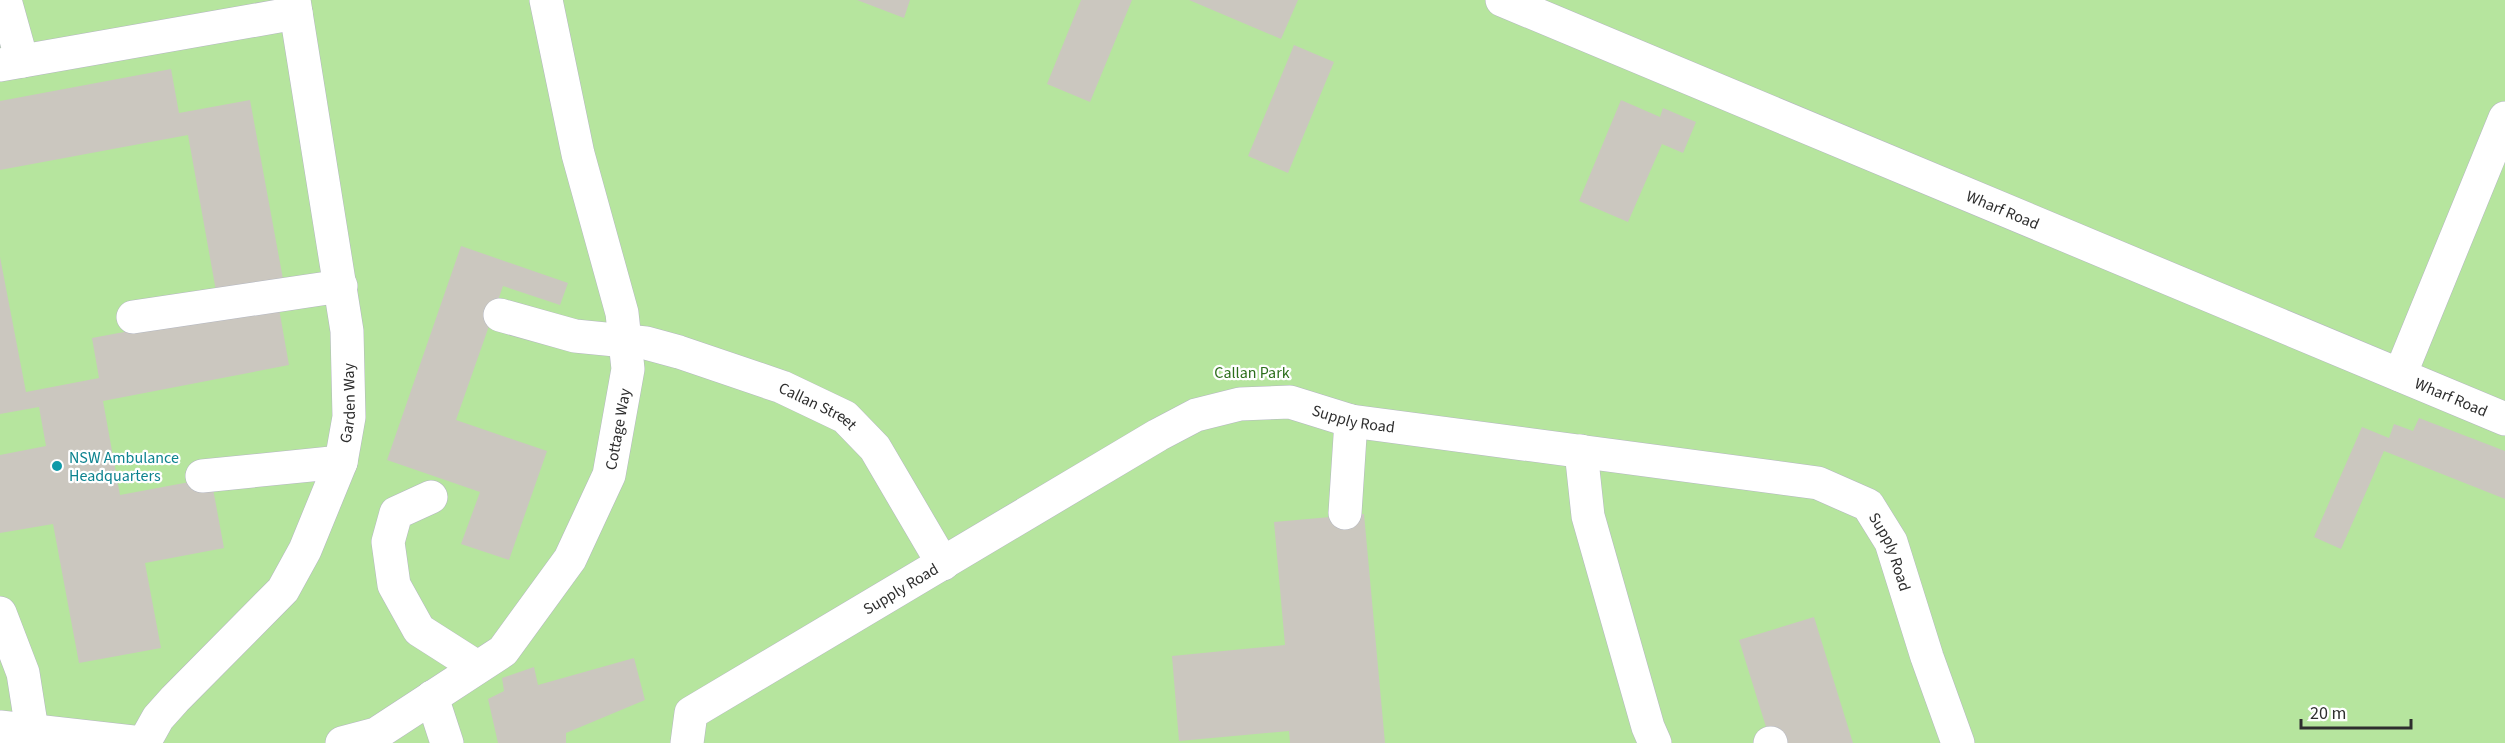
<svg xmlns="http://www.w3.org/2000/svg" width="2505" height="743" viewBox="0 0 2505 743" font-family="'Source Sans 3',sans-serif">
<rect width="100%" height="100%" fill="#efe9e1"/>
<rect fill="#b6e59e" x="0" y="0" width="2505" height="743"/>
<g fill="#cbc7bf">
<path d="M 857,0 L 910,0 L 904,18 Z"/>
<path d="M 1081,0 L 1132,0 L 1090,102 L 1047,84 Z"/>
<path d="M 1189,0 L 1298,0 L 1281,39 Z"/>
<path d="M 1294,45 L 1334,62 L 1288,173 L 1248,156 Z"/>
<path d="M 171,69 L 179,113 L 250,100 L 283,279 L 216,291 L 188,135 L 0,170 L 0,101 Z"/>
<path d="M 1621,100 L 1660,117 L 1663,108 L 1696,122 L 1683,153 L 1662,144 L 1628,222 L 1579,201 Z"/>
<path d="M 461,246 L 568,283 L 560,305 L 503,286 L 456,420 L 547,451 L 509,560 L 461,544 L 480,492 L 387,460 Z"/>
<path d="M 0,257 L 26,392 L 99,378 L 92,338 L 278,303 L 289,365 L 103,401 L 120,495 L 211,478 L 224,548 L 145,563 L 161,648 L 79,663 L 53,524 L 0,533 L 0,455 L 46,446 L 39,407 L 0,414 Z"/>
<path d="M 2419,418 L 2505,451 L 2505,499 L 2384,451 L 2341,549 L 2314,537 L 2362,427 L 2389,438 L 2394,424 L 2413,431 Z"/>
<path d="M 1364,514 L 1385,743 L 1290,743 L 1289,731 L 1179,741 L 1172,656 L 1285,645 L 1274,522 Z"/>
<path d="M 1814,617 L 1853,743 L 1771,743 L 1739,640 Z"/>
<path d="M 634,658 L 645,700 L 566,733 L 566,743 L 498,743 L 488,699 L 504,691 L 502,678 L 534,667 L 538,685 Z"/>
</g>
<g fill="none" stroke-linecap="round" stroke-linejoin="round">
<defs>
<g id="minor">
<path d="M 5,0 L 22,61"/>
<path id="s1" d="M 1502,0 L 2505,419"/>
<path d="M 0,65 L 296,13"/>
<path id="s2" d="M 500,315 L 575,336 L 646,343 L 679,352 L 782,387 L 845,417 L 875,448 L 943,564"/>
<path d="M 133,317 L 341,286"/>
<path d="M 2400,375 L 2505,118"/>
<path d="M 1581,451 L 1588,516 L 1648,727 L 1655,743"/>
<path d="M 202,476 L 341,462"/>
<path d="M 431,497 L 396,513 L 388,542 L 394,585 L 419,630 L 477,667"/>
<path d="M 1345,513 L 1351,421"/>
<path d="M 0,613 L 23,673 L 32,730"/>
<path d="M 432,697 L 447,743"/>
<path d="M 0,727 L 142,743"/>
<path id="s3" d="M 144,743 L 158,718 L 175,699 L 283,590 L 305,550 L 341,462 L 349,417 L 347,331 L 294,0"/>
<path id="s4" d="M 342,743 L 376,734 L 503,651 L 570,559 L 609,475 L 628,369 L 622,313 L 578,154 L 546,0"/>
<path id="s5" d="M 687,743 L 691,713 L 1158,435 L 1196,415 L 1240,404 L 1290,402 L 1351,421 L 1818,483 L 1868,505 L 1891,542 L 1927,657 L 1958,743"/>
<path d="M 1770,743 L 1771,743"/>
</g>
</defs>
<use href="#minor" stroke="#b4b7c1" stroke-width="34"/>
<use href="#minor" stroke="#fff" stroke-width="33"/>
</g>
<circle fill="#0f9aa8" stroke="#fff" stroke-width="2" cx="57" cy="466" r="6"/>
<g text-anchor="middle" stroke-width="4.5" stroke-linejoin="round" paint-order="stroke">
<g font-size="16" fill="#2e2e2e" stroke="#fff">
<text dy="6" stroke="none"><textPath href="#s1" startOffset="543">Wharf Road</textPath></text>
<text dy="6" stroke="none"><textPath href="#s1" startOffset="1029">Wharf Road</textPath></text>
<text dy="6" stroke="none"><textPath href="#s3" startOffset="408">Garden Way</textPath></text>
<text dy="6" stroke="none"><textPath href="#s2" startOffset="333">Callan Street</textPath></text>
<text dy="6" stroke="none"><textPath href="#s5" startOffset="778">Supply Road</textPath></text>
<text dy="6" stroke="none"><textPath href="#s4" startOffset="440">Cottage Way</textPath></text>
<text dy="6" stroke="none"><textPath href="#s5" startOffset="1354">Supply Road</textPath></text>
<text dy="6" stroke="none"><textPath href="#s5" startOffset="274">Supply Road</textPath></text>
</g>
<g font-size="16" fill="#2c6e1b" stroke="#fff">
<text x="1252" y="378">Callan Park</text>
</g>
<g font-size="16" fill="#0d838f" stroke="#fff" text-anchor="start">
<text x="69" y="463">NSW Ambulance<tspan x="69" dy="18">Headquarters</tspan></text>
</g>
</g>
<path d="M2301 719v9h110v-9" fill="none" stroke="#2e2e2e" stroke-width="3"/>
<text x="2310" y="719" font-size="18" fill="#2e2e2e" stroke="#ffffff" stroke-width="4.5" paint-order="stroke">20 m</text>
</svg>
